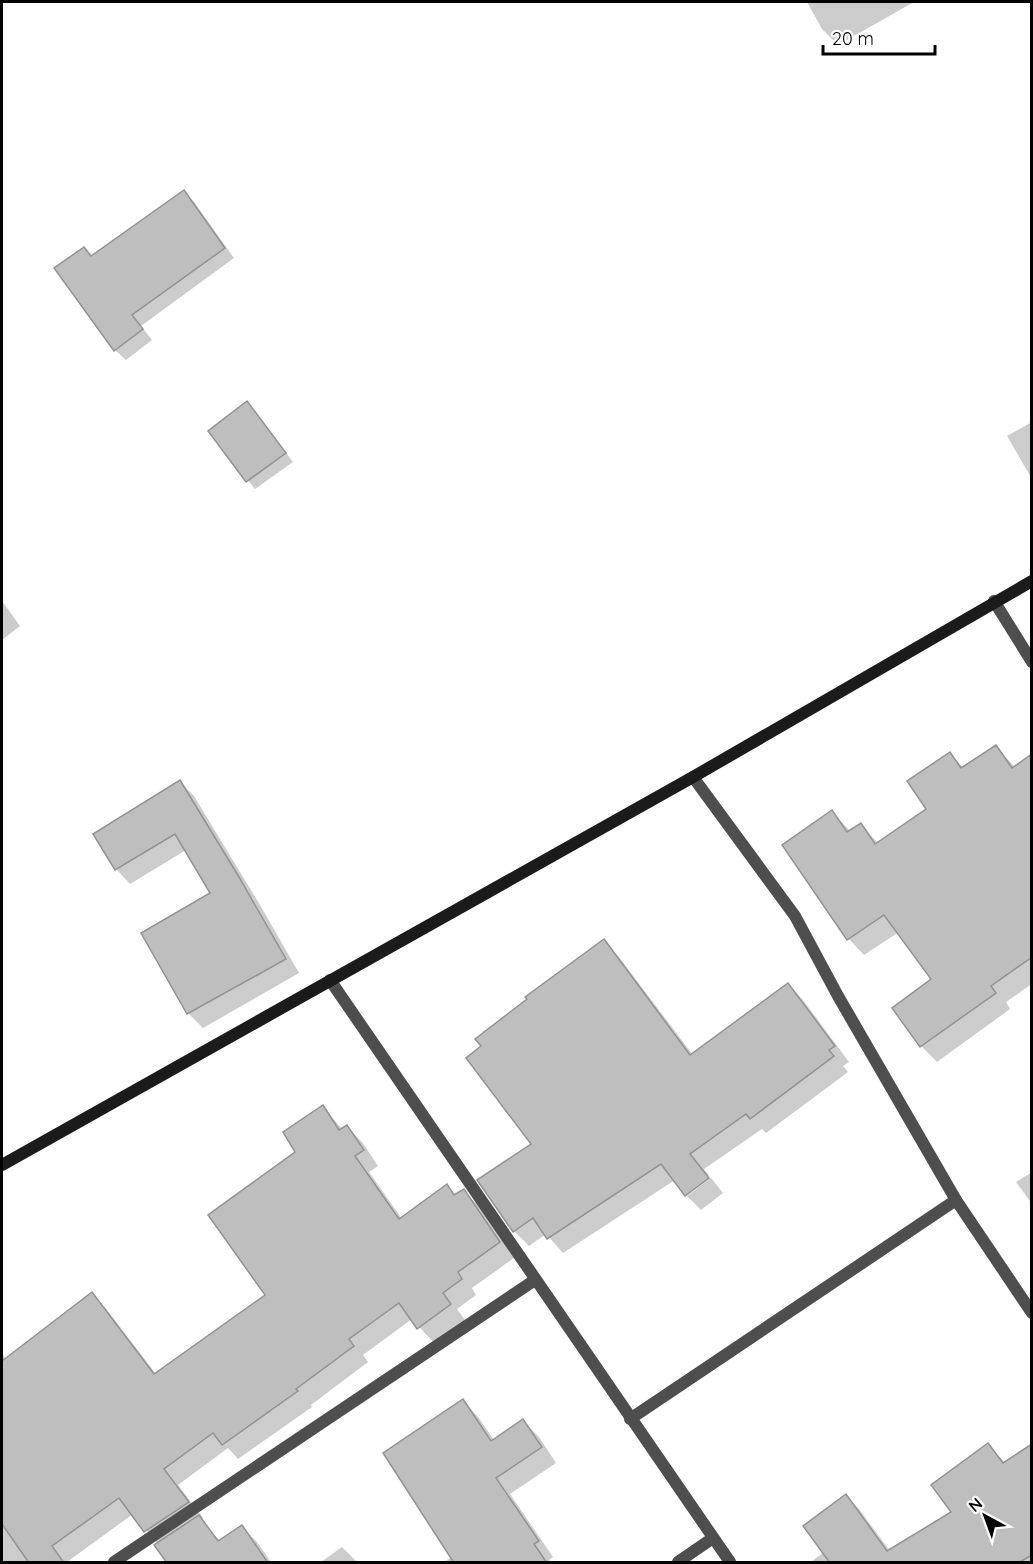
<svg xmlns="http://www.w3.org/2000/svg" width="1033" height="1564" viewBox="0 0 1033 1564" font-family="Quicksand,sans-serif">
<rect width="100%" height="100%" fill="#fff"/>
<g fill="#0003">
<path d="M 807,2 L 914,2 L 838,45 L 822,29 Z"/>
<path d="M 183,192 L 194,202 L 234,258 L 141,326 L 152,340 L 126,360 L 115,350 L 56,268 L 84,249 L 92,257 Z"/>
<path d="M 255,412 L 293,462 L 255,489 L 210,432 Z"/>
<path d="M 1032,422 L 1032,479 L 1007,436 Z"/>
<path d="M 2,601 L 20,626 L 2,640 Z"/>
<path d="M 996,747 L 1015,767 L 1032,758 L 1032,984 L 1006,1002 L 1010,1009 L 937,1062 L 921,1046 L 934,979 L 899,932 L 864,955 L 849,939 L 784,845 L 832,812 L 850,831 L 861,825 L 879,844 L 928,810 L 950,754 L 964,768 Z"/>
<path d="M 180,782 L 194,796 L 260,905 L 299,973 L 203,1028 L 188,1013 L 143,933 L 213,894 L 186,850 L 130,884 L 116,869 Z"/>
<path d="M 603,941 L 618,956 L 693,1055 L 788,985 L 803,1000 L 849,1062 L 843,1066 L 848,1072 L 766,1133 L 762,1129 L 704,1169 L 709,1175 L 686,1193 L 675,1180 L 563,1253 L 546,1234 L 529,1246 L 514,1231 L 479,1180 L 533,1145 Z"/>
<path d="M 323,1107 L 343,1130 L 347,1127 L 362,1142 L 378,1166 L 369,1172 L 402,1219 L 446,1186 L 456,1196 L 463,1191 L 479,1206 L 514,1258 L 472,1288 L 476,1295 L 457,1309 L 465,1320 L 434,1343 L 412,1319 L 363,1355 L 368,1362 L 311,1405 L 312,1407 L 238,1459 L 228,1448 L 178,1485 L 203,1518 L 200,1519 L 221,1542 L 242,1527 L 257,1542 L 271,1562 L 169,1562 L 158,1544 L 133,1514 L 67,1562 L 2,1562 L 2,1353 L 6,1360 L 92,1294 L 107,1310 L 156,1374 L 267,1295 L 297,1152 Z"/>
<path d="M 1032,1172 L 1032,1204 L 1016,1182 Z"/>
<path d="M 711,1178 L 723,1193 L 701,1210 L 687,1196 Z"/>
<path d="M 463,1401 L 478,1417 L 494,1440 L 523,1421 L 539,1437 L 556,1463 L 510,1494 L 553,1557 L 549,1560 L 551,1562 L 444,1562 L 452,1557 Z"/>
<path d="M 988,1445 L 1005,1463 L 1032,1446 L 1032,1562 L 811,1562 L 824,1552 L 846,1496 L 859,1509 L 890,1551 L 953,1512 Z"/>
<path d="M 342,1547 L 357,1562 L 321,1562 Z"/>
</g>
<g fill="#bebebe" stroke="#929292" stroke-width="1.5">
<path d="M 184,190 L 225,248 L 132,315 L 143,329 L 114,351 L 54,268 L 84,247 L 91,256 Z"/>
<path d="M 247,401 L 286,453 L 246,482 L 208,431 Z"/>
<path d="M 996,745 L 1012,768 L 1032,754 L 1032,957 L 991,986 L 996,993 L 920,1047 L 892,1008 L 931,979 L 884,915 L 847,940 L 782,845 L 832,810 L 847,832 L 861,823 L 875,844 L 926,809 L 907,781 L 950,752 L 961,768 Z"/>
<path d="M 180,780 L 239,877 L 286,959 L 187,1014 L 141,933 L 210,893 L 175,834 L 115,870 L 93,834 Z"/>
<path d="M 604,939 L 690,1055 L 788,983 L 835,1046 L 829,1050 L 834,1056 L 750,1119 L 746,1114 L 690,1154 L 709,1178 L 685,1196 L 661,1164 L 547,1239 L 533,1218 L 513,1232 L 477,1180 L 531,1144 L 466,1058 L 481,1046 L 475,1039 L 527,999 L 525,997 Z"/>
<path d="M 323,1105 L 339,1130 L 347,1125 L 364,1150 L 355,1156 L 399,1219 L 447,1184 L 454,1195 L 464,1189 L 500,1242 L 458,1272 L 462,1279 L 443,1293 L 451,1304 L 417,1329 L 399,1303 L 349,1339 L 354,1346 L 296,1389 L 298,1391 L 222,1445 L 213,1433 L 164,1469 L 189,1502 L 144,1532 L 119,1498 L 52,1546 L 64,1563 L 29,1563 L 2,1524 L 2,1361 L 92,1292 L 154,1374 L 265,1295 L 208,1215 L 295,1152 L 283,1132 Z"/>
<path d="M 463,1399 L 491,1441 L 523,1419 L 542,1447 L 496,1478 L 539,1541 L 534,1544 L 547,1563 L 454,1563 L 383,1453 Z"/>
<path d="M 988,1443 L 1003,1463 L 1032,1444 L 1032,1555 L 1018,1563 L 830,1563 L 803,1526 L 846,1494 L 887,1551 L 951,1512 L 931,1485 Z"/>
<path d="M 199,1515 L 218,1541 L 242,1525 L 268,1563 L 167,1563 L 154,1545 Z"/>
</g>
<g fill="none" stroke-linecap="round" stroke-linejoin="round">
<g stroke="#4e4e4e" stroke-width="12">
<path d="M 994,601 L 1032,662"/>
<path d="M 693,777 L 795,916 L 838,996 L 956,1200 L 1032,1313"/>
<path d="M 330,980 L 730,1562"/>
<path d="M 630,1419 L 956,1200"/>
<path d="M 114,1562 L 535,1280"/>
<path d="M 678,1562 L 713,1538"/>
</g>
<path stroke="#1b1b1b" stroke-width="12" d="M 2,1165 L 693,777 L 1032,581"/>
</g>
<rect width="1033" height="1564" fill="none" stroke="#000000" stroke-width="6"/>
<g transform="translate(985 1516) rotate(319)" stroke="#ffffff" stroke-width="4.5" paint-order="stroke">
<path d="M0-4.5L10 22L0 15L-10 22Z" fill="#000000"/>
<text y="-9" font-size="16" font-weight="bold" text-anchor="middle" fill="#000000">N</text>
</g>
<path d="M823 45v9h112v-9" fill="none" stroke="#000000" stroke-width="3"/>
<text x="832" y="45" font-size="18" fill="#000000" stroke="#ffffff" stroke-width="4.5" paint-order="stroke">20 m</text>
</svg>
